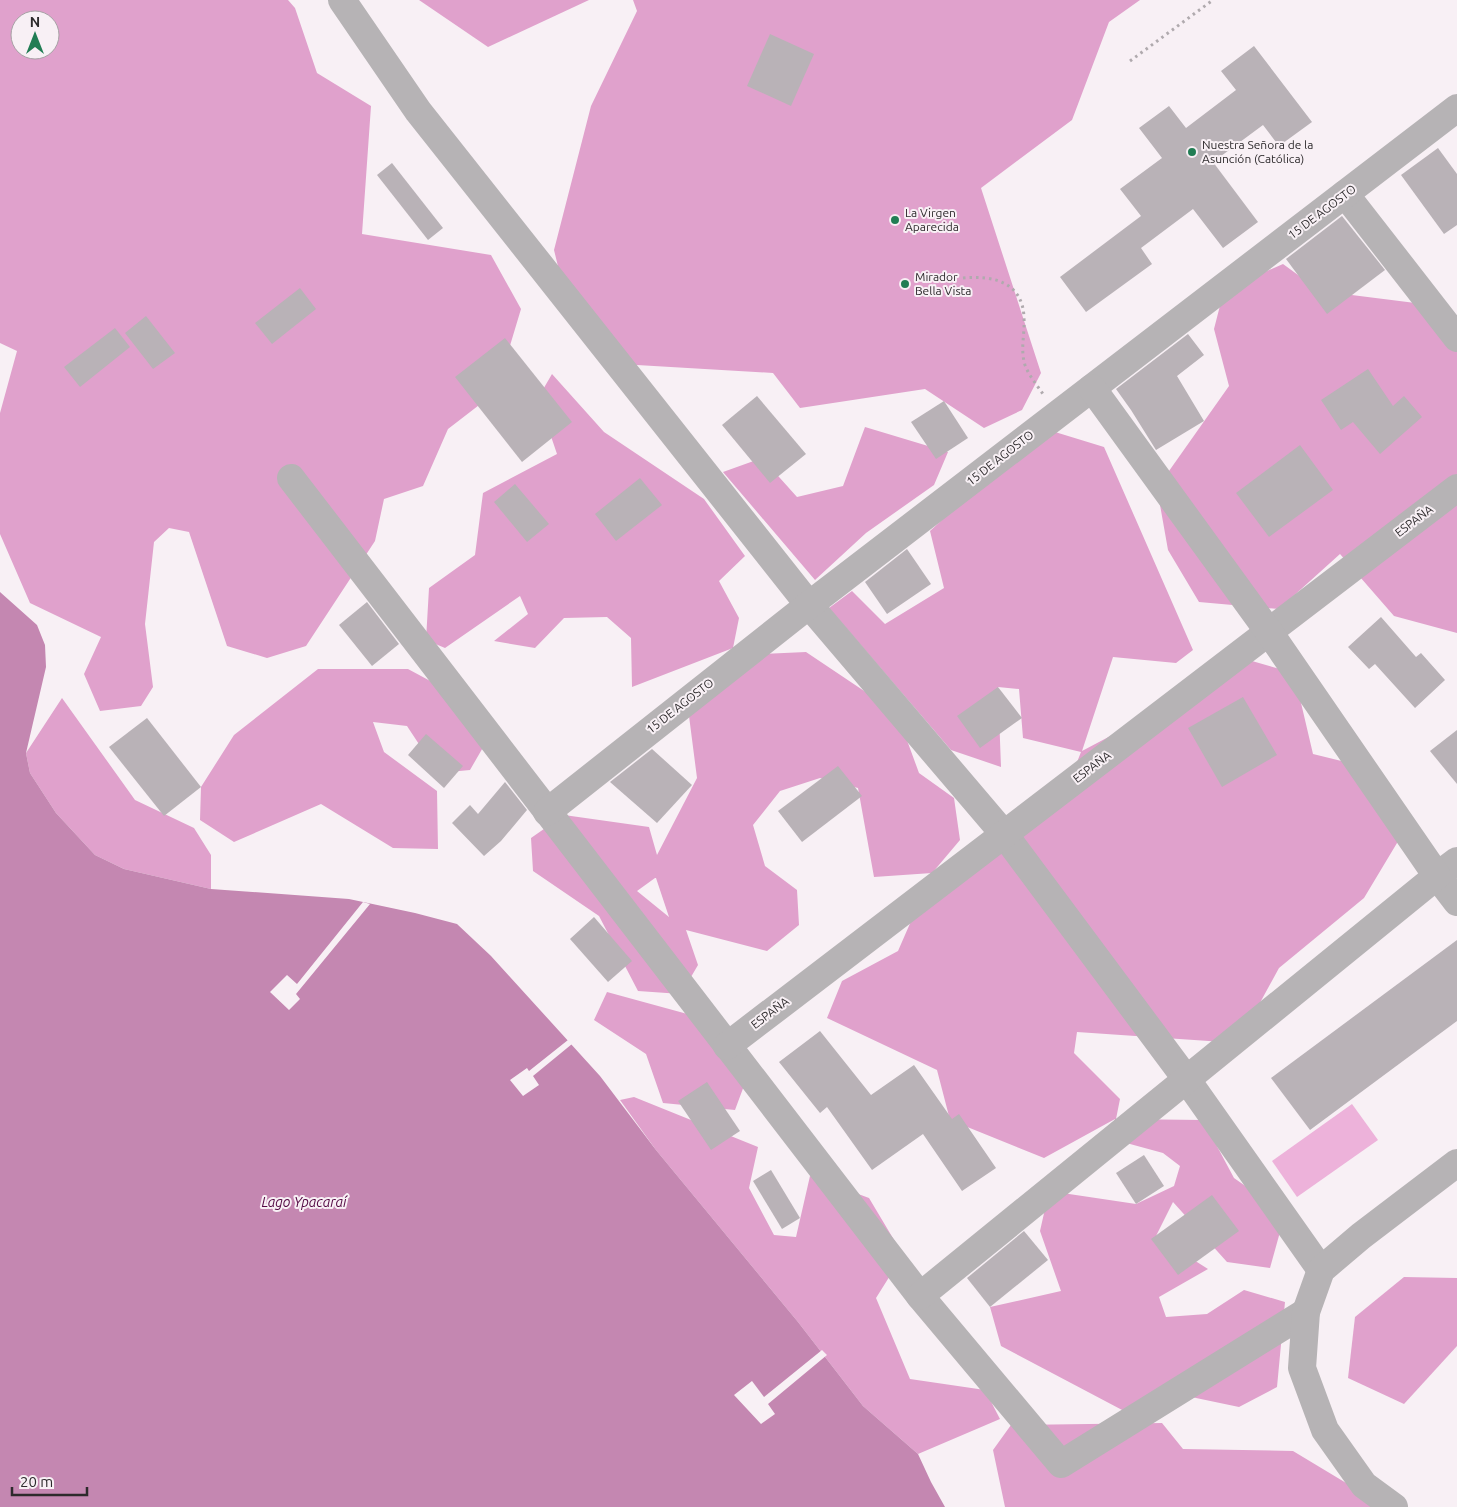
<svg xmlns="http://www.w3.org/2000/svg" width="1457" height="1507" viewBox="0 0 1457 1507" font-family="Ubuntu,sans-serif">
<rect width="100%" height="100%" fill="#f8f0f5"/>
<path fill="#edb2da" d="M 1352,1104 L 1378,1140 L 1297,1197 L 1272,1161 Z"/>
<g fill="#e0a1cc" fill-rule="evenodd">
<path d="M 0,0 L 288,0 L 295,8 L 317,73 L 371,106 L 362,234 L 491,255 L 521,309 L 496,392 L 448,429 L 423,486 L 384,499 L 375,541 L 306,646 L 267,658 L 227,646 L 189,532 L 169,528 L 154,542 L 145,624 L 153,687 L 141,706 L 100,711 L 84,674 L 101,637 L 30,603 L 0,534 L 0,413 L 17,351 L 0,343 ZM 20,20 L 50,20 L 50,50 L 20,50 Z"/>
<path d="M 419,0 L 589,0 L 488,47 Z"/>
<path d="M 633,0 L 1140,0 L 1109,22 L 1072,120 L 981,188 L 1041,373 L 1022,410 L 984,428 L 925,389 L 800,408 L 773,373 L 603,363 L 569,311 L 554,250 L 591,106 L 637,11 Z"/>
<path d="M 1283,264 L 1320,291 L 1447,307 L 1457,316 L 1457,633 L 1394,616 L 1340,554 L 1279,609 L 1199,602 L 1168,550 L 1157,488 L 1229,386 L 1214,329 L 1224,290 Z"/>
<path d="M 552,374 L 604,432 L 704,499 L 745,556 L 719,581 L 739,618 L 733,648 L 632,687 L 631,638 L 607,617 L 564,618 L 535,648 L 494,641 L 528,614 L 520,596 L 445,648 L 426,640 L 429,588 L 475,555 L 483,493 L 557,454 L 538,398 Z"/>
<path d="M 865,427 L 948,452 L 934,485 L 866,533 L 815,580 L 723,472 L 762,458 L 797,497 L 843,486 Z"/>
<path d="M 1042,428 L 1104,447 L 1193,650 L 1176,663 L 1113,657 L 1082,751 L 1252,661 L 1294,673 L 1313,754 L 1374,769 L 1406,828 L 1364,898 L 1279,968 L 1238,1043 L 1077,1032 L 1074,1053 L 1120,1099 L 1116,1119 L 1203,1120 L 1234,1178 L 1285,1214 L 1270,1268 L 1227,1262 L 1173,1202 L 1156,1236 L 1208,1269 L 1159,1297 L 1166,1317 L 1207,1314 L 1244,1290 L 1285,1302 L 1277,1387 L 1239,1407 L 1177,1394 L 1124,1411 L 1001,1346 L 990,1307 L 1061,1291 L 1040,1231 L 1049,1191 L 1136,1204 L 1174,1186 L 1180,1166 L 1163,1153 L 1108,1138 L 1115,1119 L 1044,1158 L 950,1120 L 937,1070 L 827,1018 L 842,981 L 898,951 L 932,873 L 874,877 L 858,788 L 820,778 L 780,791 L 753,825 L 765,866 L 797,890 L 799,925 L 767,951 L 686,930 L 698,965 L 681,994 L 638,991 L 599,916 L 533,871 L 531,838 L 564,815 L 649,827 L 657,855 L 697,778 L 689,716 L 741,655 L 806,652 L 897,713 L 919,773 L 954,798 L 960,840 L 933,872 L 1066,790 L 1081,752 L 1023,738 L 1019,689 L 998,687 L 1001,767 L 951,750 L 829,608 L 852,591 L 885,624 L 944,588 L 930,531 ZM 655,878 L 656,878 L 669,917 L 637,891 Z"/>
<path d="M 318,669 L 408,669 L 460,697 L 485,744 L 470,770 L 438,773 L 407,726 L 373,722 L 384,752 L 437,791 L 438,849 L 393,848 L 321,804 L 234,842 L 200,820 L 201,787 L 234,735 Z"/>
<path d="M 62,698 L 135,800 L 194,828 L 211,855 L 211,889 L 124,869 L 95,855 L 56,813 L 30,773 L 26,753 Z"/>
<path d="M 607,992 L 691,1015 L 745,1083 L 735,1110 L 663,1103 L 646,1054 L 594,1020 Z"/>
<path d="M 634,1097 L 758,1147 L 749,1188 L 774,1235 L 796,1237 L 810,1176 L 869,1198 L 903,1255 L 876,1298 L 910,1379 L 985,1390 L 1000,1419 L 918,1454 L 863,1406 L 798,1322 L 656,1150 L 620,1100 Z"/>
<path d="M 1404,1277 L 1457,1278 L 1457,1346 L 1404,1404 L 1348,1378 L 1355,1317 Z"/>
<path d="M 1162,1423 L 1183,1449 L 1293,1451 L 1386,1507 L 1005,1507 L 993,1450 L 1011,1425 Z"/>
</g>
<path fill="#c487b1" d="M 0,592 L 37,625 L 45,645 L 46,667 L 26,753 L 30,773 L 56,813 L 95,855 L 124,869 L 211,889 L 349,899 L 415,913 L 457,924 L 491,956 L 600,1076 L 656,1150 L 798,1322 L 863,1406 L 918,1454 L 931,1482 L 945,1507 L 0,1507 Z"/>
<g fill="#f8f0f5">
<path d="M 363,902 L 370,904 L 296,994 L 300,999 L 289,1010 L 270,992 L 287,975 L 297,984 Z"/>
<path d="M 568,1040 L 572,1044 L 533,1076 L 539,1085 L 523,1096 L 510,1080 L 527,1068 L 529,1071 Z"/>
<path d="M 822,1350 L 827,1355 L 768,1404 L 775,1414 L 761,1424 L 734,1395 L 752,1381 L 764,1397 Z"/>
</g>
<g fill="#b9b2b7">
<path d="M 770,34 L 814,54 L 791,106 L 747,86 Z"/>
<path d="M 1254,46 L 1312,122 L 1279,146 L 1263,125 L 1213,162 L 1258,222 L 1223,248 L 1193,209 L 1141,248 L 1152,264 L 1086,312 L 1060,277 L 1141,216 L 1120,189 L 1162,158 L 1139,128 L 1169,106 L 1186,128 L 1236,90 L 1221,71 Z"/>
<path d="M 1438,148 L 1457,174 L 1457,225 L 1444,234 L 1401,175 Z"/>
<path d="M 392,163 L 443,228 L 428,240 L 377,175 Z"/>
<path d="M 1342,216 L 1385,270 L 1327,314 L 1286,259 Z"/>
<path d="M 300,288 L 316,309 L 272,344 L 255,323 Z"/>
<path d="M 146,316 L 175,353 L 153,369 L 125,333 Z"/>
<path d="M 115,328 L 130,347 L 80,387 L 64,367 Z"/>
<path d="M 1188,334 L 1204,355 L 1177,376 L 1204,421 L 1156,450 L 1131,410 L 1116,389 Z"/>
<path d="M 505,338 L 572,422 L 522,462 L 455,377 Z"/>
<path d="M 1368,369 L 1393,406 L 1404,396 L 1422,417 L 1380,454 L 1353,422 L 1341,430 L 1321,400 Z"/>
<path d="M 757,396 L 806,454 L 770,483 L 722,425 Z"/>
<path d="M 944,401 L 968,438 L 936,459 L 911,422 Z"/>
<path d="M 1300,445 L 1333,490 L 1269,537 L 1236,493 Z"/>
<path d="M 640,478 L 662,505 L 616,541 L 595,514 Z"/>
<path d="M 515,484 L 549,524 L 527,542 L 494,502 Z"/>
<path d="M 907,549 L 931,584 L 887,614 L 865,582 Z"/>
<path d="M 367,602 L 399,644 L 372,666 L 339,625 Z"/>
<path d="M 1381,617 L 1416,657 L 1421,653 L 1445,680 L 1415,708 L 1375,664 L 1369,669 L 1348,647 Z"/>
<path d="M 998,687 L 1022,718 L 980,748 L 957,716 Z"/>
<path d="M 1243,697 L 1277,755 L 1222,787 L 1188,728 Z"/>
<path d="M 147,718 L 201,787 L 164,816 L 109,747 Z"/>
<path d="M 1457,730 L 1457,784 L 1430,751 Z"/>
<path d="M 426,734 L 463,766 L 444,788 L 408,755 Z"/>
<path d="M 652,749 L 692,785 L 657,823 L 610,782 Z"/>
<path d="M 838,766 L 862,796 L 802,842 L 778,811 Z"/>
<path d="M 505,782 L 527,810 L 501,841 L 484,856 L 452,823 L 470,805 L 478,814 Z"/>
<path d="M 594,917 L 632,961 L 608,982 L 570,939 Z"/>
<path d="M 1457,940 L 1457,1021 L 1310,1130 L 1271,1078 Z"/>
<path d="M 820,1031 L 871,1095 L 914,1065 L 952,1119 L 959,1114 L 996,1168 L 962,1191 L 923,1134 L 872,1170 L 827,1107 L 820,1113 L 779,1062 Z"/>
<path d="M 707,1082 L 740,1131 L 711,1150 L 678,1101 Z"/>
<path d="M 1144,1155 L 1164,1186 L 1136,1204 L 1116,1173 Z"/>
<path d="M 771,1170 L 800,1218 L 782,1229 L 753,1181 Z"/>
<path d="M 1212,1195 L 1239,1231 L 1178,1275 L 1151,1239 Z"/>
<path d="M 1024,1231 L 1048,1260 L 990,1307 L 967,1278 Z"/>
</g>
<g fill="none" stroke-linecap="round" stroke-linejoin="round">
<g stroke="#b0aaae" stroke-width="3" stroke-dasharray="2.5 4" stroke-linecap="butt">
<path d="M 1130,61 L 1213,0"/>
<path d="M 963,278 C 993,275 1023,282 1024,318 C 1025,334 1020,349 1025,365 C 1029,376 1037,385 1043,394"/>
</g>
<g stroke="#b6b3b5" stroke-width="28">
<path d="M 342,0 L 418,111 L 809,605 L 1004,834 L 1187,1080 L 1321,1270"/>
<path d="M 1345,194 L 1457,338"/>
<path d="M 291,478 L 920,1296 L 1061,1464 L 1306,1312"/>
<path d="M 547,812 L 809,605 L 1457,108"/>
<path d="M 1457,861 L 1437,876 L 1457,902"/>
<path d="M 727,1046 L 1457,488"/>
<path d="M 920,1296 L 1437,876 L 1269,632 L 1092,388"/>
<path d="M 1394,1507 L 1364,1485 L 1325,1430 L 1302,1368 L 1306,1312 L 1321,1270 L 1361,1236 L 1457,1163"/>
</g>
</g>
<g fill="#217d54" stroke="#f8f0f5" stroke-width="2">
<circle cx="1192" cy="152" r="5"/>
<circle cx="895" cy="220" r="5"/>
<circle cx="905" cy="284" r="5"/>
</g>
<g text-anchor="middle" stroke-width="4" stroke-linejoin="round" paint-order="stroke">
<g font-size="12" fill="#2d2a2c" stroke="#f8f0f5" text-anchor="start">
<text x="1202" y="149">Nuestra Señora de la<tspan x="1202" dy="14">Asunción (Católica)</tspan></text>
<text x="905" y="217">La Virgen<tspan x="905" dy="14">Aparecida</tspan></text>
<text x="915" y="281">Mirador<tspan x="915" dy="14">Bella Vista</tspan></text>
</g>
<g font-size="12" fill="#2d2a2c" stroke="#f8f0f5">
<text transform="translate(1322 212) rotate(-37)" y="4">15 DE AGOSTO</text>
<text transform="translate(1000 458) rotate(-38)" y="4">15 DE AGOSTO</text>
<text transform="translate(1414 521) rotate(-37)" y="4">ESPAÑA</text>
<text transform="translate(680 706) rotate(-38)" y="4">15 DE AGOSTO</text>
<text transform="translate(1092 767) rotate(-37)" y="4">ESPAÑA</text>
<text transform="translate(770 1013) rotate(-37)" y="4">ESPAÑA</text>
</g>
<g font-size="14" font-style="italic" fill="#530843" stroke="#f8f0f5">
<text x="304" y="1207">Lago Ypacaraí</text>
</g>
</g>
<g transform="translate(35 35)"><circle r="24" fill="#f8f0f5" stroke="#a7a1a5"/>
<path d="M0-4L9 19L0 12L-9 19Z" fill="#217d54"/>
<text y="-8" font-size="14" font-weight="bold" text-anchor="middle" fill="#2d2a2c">N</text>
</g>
<path d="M12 1487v8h75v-8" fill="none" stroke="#2d2a2c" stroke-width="2.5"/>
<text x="20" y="1487" font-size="15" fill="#2d2a2c" stroke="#f8f0f5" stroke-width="4" paint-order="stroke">20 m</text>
</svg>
